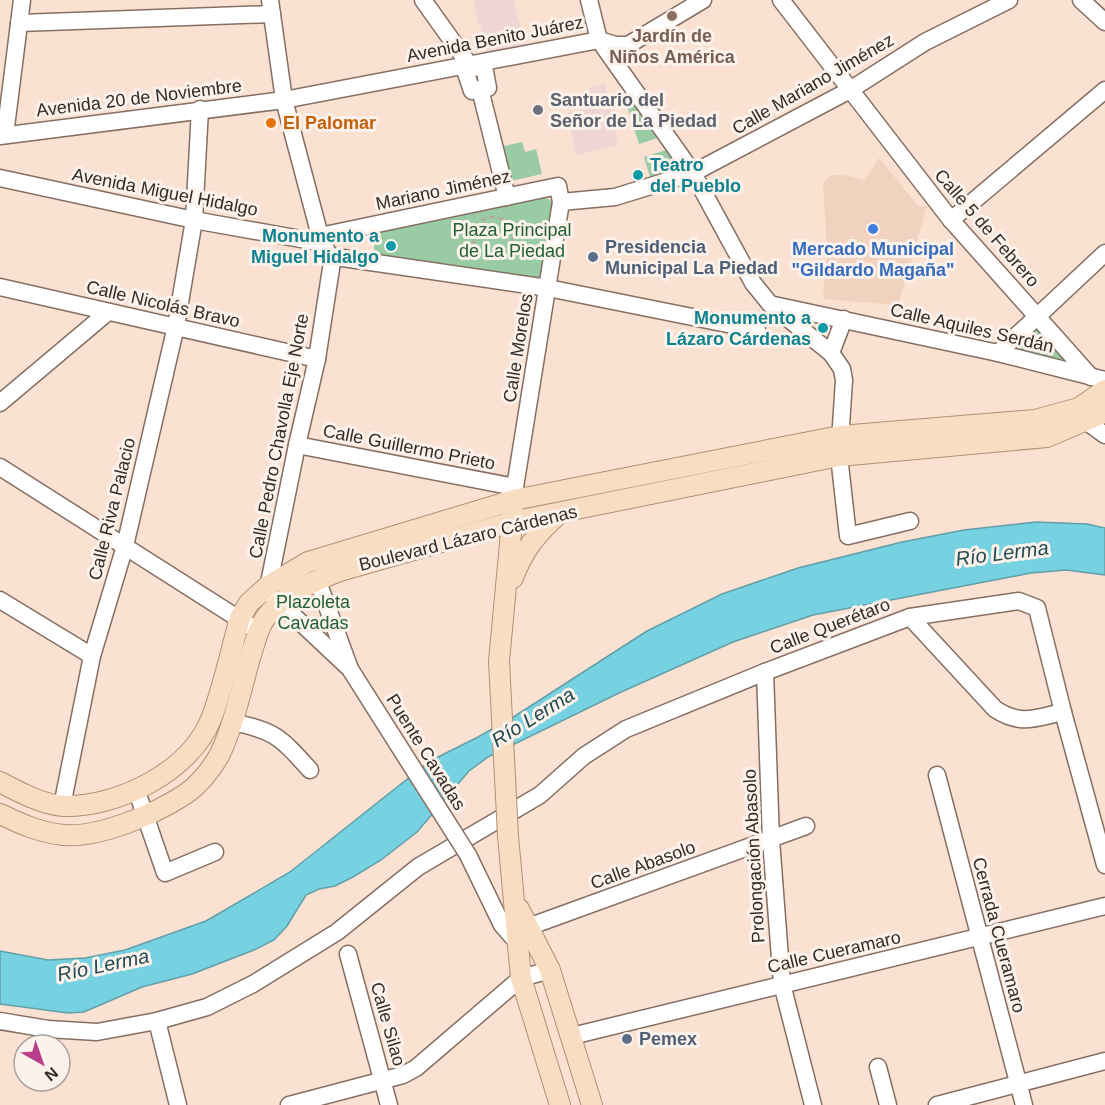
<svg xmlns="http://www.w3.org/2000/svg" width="1105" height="1105" viewBox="0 0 1105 1105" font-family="Arial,sans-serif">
<rect width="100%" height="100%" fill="#fae1d2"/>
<path fill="#f0d2bf" d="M 879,158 L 919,207 L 927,206 L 898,305 L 823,299 L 827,251 L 823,182 L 832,175 L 844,175 L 865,180 Z"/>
<g fill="#f0d5d5">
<path d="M 473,0 L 513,0 L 527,50 L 489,60 Z"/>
<path d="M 605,84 L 618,145 L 576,155 L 567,113 L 593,107 L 589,88 Z"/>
</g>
<g fill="#99cca4">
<path d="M 633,102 L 658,138 L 639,144 L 626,103 Z"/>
<path d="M 522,142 L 525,152 L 536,149 L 542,174 L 511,181 L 504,146 Z"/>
<path d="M 666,150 L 679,168 L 650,177 L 644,157 Z"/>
<path d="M 544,195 L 555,205 L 545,284 L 374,255 L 374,232 Z"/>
<path d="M 1038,321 L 1080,370 L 1007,348 Z"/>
</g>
<path fill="#76d1e0" stroke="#629fa8" stroke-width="1.5" d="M 1036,522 L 1087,524 L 1105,528 L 1105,575 L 1066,570 L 1031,573 L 813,615 L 733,642 L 619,693 L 488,757 L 469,771 L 417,832 L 381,860 L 353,877 L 335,886 L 319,889 L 306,895 L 287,926 L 274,940 L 254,950 L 192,974 L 142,987 L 84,1012 L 68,1013 L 0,1004 L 0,951 L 48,960 L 85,958 L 125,950 L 206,921 L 290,872 L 430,761 L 478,737 L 515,716 L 647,631 L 722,594 L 798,568 L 902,542 L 964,530 Z"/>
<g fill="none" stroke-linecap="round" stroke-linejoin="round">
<defs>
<g id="minor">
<path d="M 423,0 L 468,63"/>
<path d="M 589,0 L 599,40 L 693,173 L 753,283 L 770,304 L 831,353 L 842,369 L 844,380 L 839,456 L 848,536 L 910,521"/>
<path d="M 781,0 L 951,220 L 1091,377"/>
<path d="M 1081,0 L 1105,22"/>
<path d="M 19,23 L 272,14"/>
<path d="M 480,89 L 472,91 L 465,70 L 484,66 L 488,88 L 480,89 L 507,197"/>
<path d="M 5,135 L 22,0"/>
<path d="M 0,136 L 284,100 L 599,40 L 616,45 L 628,45 L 703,0"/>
<path d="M 0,178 L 194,220 L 323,243"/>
<path d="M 561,202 L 615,197 L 693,173 L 850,90 L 925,42 L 1009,0"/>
<path d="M 951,220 L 1105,90"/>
<path d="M 320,236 L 558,186 L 561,202 L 515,487 L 514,500"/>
<path d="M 329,256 L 548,288 L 757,330"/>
<path d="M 0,287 L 317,359"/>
<path d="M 774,305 L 998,353 L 1105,380"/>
<path d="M 831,353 L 844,319"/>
<path d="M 998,353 L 1105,253"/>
<path d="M 0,403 L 108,312"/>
<path d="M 1081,411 L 1087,422 L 1105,435"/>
<path d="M 297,445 L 515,487"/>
<path d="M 0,467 L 250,626"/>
<path d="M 317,579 L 350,669"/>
<path d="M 267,593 L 297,445 L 317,359 L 332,262 L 320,236 L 284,100 L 270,0"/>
<path d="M 0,600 L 92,656"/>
<path d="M 281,604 L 348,667"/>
<path d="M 910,617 L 995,709 C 1021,726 1035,718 1063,712"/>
<path d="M 765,672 L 771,840 L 782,984 L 813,1105"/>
<path d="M 231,722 C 275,730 281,738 310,770"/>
<path d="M 937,775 L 1024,1105"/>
<path d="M 136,789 L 165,873 L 215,852"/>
<path d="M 62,806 L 92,656 L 125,546 L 176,326 L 194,220 L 200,109"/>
<path d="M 468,855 L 502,925 L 517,942"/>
<path d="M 528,927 L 806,826"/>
<path d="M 348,954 L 389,1105"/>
<path d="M 0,1021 L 48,1029 L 97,1032 L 157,1021 L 207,1007 L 253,984 L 337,932 L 418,867 L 540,795 L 584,756 L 626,729 L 765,672 L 910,617 L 1019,601 L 1037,608 L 1063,712 L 1105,865"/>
<path d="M 157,1021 L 178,1105"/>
<path d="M 572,1036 L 1105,906"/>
<path d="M 878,1067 L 888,1105"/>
<path d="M 289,1105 L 403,1075 L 416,1068 L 521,978 L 550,970"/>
<path d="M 937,1105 L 1105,1061"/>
</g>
<g id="major">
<path d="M 513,578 C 523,550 538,532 560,513"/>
<path d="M 499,661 L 513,512"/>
<path d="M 0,782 C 19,792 43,805 64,806 C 118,807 190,772 211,719 C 223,689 231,650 240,618 L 249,603 L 268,586 L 308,562 L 514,500 L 840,436 L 1035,420 L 1079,408 L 1105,390"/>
<path d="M 0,814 C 21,824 41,833 64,835 C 99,838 155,814 184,795 C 198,786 212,769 220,754 C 234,724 241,690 250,658 C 254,646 257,631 264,620 C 278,598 317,579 340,571 L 512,522 L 839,456 L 1047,437 L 1105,412"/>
<path d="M 508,836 L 521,978 L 560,1105"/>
<path d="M 519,909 L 550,970 L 592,1105"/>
</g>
</defs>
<use href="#minor" stroke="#856f62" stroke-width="19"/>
<use href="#major" stroke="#b19072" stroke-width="22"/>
<circle stroke="#baa79b" stroke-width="2" stroke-dasharray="6 3" stroke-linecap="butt" cx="493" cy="237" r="20"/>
<use href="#minor" stroke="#fff" stroke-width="16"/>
<use href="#major" stroke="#f9ddc3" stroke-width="20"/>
<defs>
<path id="minor-bridge" d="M 350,669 L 468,855"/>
<path id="major-bridge" d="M 499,661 L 508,836"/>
</defs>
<use href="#minor-bridge" stroke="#856f62" stroke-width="19" stroke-linecap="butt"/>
<use href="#major-bridge" stroke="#b19072" stroke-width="22" stroke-linecap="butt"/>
<use href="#minor-bridge" stroke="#fff" stroke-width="16"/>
<use href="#major-bridge" stroke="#f9ddc3" stroke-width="20"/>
</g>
<circle fill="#8d6e63" stroke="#fcf2ec" stroke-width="2" cx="672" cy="16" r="6"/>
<circle fill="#6b7280" stroke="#fcf2ec" stroke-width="2" cx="538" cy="110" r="6"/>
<circle fill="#e8710a" stroke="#fcf2ec" stroke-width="2" cx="271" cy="123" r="6"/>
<g fill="#0f9aa8" stroke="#fcf2ec" stroke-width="2">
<circle cx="638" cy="175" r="6"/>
<circle cx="391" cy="246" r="6"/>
<circle cx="823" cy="328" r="6"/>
</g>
<circle fill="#3f7fe0" stroke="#fcf2ec" stroke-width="2" cx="873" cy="229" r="6"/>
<g fill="#5c6f8a" stroke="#fcf2ec" stroke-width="2">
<circle cx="593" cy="257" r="6"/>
<circle cx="627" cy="1039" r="6"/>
</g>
<g text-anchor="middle" stroke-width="6" stroke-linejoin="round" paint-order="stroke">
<g font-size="18" font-weight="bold" fill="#785e54" stroke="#fcf2ec">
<text x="672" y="42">Jardín de<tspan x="672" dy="21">Niños América</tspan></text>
</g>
<g font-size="18" fill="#342b25" stroke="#fcf2ec">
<text transform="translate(495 39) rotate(-11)" y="6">Avenida Benito Juárez</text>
<text transform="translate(813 84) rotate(-30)" y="6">Calle Mariano Jiménez</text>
<text transform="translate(139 98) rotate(-7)" y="6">Avenida 20 de Noviembre</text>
<text transform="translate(443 190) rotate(-12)" y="6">Mariano Jiménez</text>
<text transform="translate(165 192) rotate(11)" y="6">Avenida Miguel Hidalgo</text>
<text transform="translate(987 228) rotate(49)" y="6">Calle 5 de Febrero</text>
<text transform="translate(163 304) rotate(13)" y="6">Calle Nicolás Bravo</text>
<text transform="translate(972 328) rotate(13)" y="6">Calle Aquiles Serdán</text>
<text transform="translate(518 348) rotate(-81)" y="6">Calle Morelos</text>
<text transform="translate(279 436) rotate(-79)" y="6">Calle Pedro Chavolla Eje Norte</text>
<text transform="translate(409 447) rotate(11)" y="6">Calle Guillermo Prieto</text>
<text transform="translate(112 509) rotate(-76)" y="6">Calle Riva Palacio</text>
<text transform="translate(468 538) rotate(-14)" y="6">Boulevard Lázaro Cárdenas</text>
<text transform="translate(830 626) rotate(-21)" y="6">Calle Querétaro</text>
<text transform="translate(426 752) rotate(58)" y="6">Puente Cavadas</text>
<text transform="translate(754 856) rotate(-93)" y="6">Prolongación Abasolo</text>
<text transform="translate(643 865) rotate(-20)" y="6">Calle Abasolo</text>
<text transform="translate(999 935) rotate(75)" y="6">Cerrada Cueramaro</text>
<text transform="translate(834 952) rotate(-13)" y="6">Calle Cueramaro</text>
<text transform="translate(388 1024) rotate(74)" y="6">Calle Silao</text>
</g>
<g font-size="18" font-weight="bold" fill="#5b616d" stroke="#fcf2ec" text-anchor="start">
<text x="550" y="106">Santuario del<tspan x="550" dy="21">Señor de La Piedad</tspan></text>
</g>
<g font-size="18" font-weight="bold" fill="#c56008" stroke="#fcf2ec" text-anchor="start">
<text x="283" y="129">El Palomar</text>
</g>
<g font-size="18" font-weight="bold" fill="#0d838f" stroke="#fcf2ec" text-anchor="end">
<text x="650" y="171" text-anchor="start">Teatro<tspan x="650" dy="21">del Pueblo</tspan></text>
<text x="379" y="242">Monumento a<tspan x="379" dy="21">Miguel Hidalgo</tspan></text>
<text x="811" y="324">Monumento a<tspan x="811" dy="21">Lázaro Cárdenas</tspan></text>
</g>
<g font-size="18" fill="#216035" stroke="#fcf2ec">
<text x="512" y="236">Plaza Principal<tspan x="512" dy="21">de La Piedad</tspan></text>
<text x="313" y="608">Plazoleta<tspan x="313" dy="21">Cavadas</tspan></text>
</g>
<g font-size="18" font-weight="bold" fill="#4e5e75" stroke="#fcf2ec" text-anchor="start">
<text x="605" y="253">Presidencia<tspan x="605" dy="21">Municipal La Piedad</tspan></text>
<text x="639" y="1045">Pemex</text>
</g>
<g font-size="18" font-weight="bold" fill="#366cbe" stroke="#fcf2ec">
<text x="873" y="255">Mercado Municipal<tspan x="873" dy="21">"Gildardo Magaña"</tspan></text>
</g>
<g font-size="20" font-style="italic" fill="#224b52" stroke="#fcf2ec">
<text transform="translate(1002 553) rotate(-7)" y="7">Río Lerma</text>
<text transform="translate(533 717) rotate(-32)" y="7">Río Lerma</text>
<text transform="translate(103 965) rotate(-12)" y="7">Río Lerma</text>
</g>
</g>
<g transform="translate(42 1063) rotate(140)"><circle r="28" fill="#fcf2ec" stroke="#aca29c" stroke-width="1.5"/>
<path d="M0-4.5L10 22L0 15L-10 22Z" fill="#bb3e8d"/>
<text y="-9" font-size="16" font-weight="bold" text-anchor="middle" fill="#342b25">N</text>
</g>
</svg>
